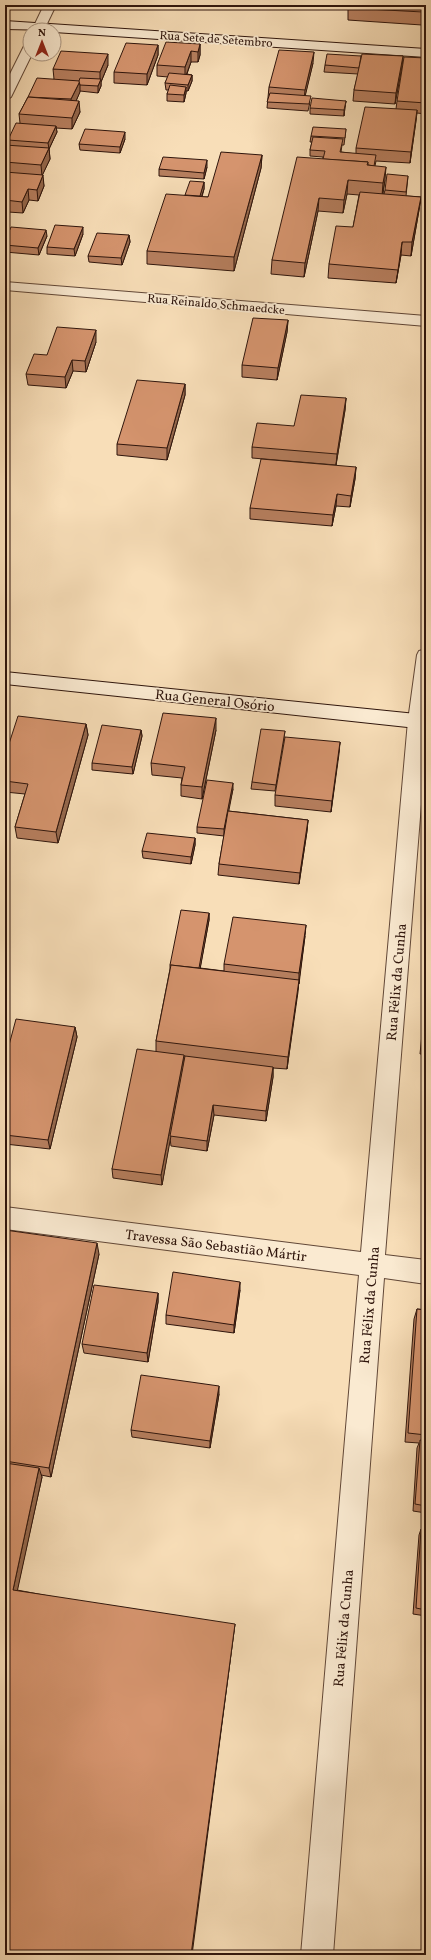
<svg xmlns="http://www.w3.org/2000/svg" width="431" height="1960" viewBox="0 0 431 1960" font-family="Vollkorn,serif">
<rect width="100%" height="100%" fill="#f8deb8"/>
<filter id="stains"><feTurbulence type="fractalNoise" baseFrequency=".005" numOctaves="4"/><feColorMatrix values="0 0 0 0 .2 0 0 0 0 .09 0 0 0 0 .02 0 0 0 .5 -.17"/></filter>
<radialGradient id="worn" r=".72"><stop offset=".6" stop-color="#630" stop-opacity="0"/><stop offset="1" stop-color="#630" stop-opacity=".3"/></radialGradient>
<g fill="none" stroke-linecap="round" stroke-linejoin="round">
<defs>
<g id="street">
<path d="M 44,5 L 56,5 L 44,30 L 32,30 Z"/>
<path d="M 30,42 L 30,54 L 32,54 L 11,97 L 5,101 L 5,84 L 24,46 Z"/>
<path d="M 5,282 L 426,316 L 426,326 L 5,290 Z"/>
<path d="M 426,649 L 426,742 L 385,1255 L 426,1260 L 426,1284 L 384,1278 L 333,1955 L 301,1955 L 359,1275 L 5,1229 L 5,1207 L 361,1252 L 408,721 L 417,655 L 419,651 Z"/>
</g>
<g id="secondary">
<path d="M 5,21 L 426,49 L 426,57 L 54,32 L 54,30 L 5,29 Z"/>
<path d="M 5,672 L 426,715 L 426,729 L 5,684 Z"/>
</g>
</defs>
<use href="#street" stroke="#614737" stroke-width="2"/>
<use href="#secondary" stroke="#2f150c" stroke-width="2"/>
<use href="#street" fill="#faead1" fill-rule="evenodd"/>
<use href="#secondary" fill="#faead1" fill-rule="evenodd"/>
</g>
<g fill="#b77f5f" stroke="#2f150c">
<path d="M 425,5 L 422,25 L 348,20 L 348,8 Z"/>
<path d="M 200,44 L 200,55 L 198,62 L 191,62 L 187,74 L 192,75 L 192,81 L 188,91 L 186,91 L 186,93 L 184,102 L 167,101 L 167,94 L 169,90 L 166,90 L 165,83 L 168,77 L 157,76 L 157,65 Z"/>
<path d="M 158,45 L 158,55 L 147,85 L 114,83 L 114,72 Z"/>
<path d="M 361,56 L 403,56 L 402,67 L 395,104 L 353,101 L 354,90 L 358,74 L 324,72 L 325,65 Z"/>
<path d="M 426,58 L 426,114 L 417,113 L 410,163 L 376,161 L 375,166 L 385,180 L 383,194 L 384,194 L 385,190 L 408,176 L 406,196 L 421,197 L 419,210 L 411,256 L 401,255 L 396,283 L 328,278 L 329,264 L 353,227 L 359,195 L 347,194 L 343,213 L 318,211 L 304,277 L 271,274 L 272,260 L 323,159 L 323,157 L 310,156 L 310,150 L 312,142 L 310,142 L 311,136 L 346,129 L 344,145 L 342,145 L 341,152 L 356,154 L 356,148 L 396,109 L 397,101 Z"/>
<path d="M 313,63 L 305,95 L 310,102 L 308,111 L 267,108 L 269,87 Z"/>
<path d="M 108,65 L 101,82 L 101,86 L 98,93 L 80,91 L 76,101 L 80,112 L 72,129 L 56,128 L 57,132 L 49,149 L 50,159 L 42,175 L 44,186 L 38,201 L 29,200 L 23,213 L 8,212 L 9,222 L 5,232 L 5,145 L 8,145 L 8,140 L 20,123 L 19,114 L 28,97 L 54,79 L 53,69 Z"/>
<path d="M 346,101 L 345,107 L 344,116 L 310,114 L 310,108 Z"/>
<path d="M 125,139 L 120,153 L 80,150 L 79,144 Z"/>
<path d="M 262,155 L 261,168 L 234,271 L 147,264 L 147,251 L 185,195 L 204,182 L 204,189 L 202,197 L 208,197 Z"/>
<path d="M 207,167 L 204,179 L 159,176 L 159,169 Z"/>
<path d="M 83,234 L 75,256 L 47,254 L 47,247 Z"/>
<path d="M 129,235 L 130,242 L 122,265 L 89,262 L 88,256 Z"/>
<path d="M 47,236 L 39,255 L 5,252 L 5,241 Z"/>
<path d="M 288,320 L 287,332 L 277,380 L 242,377 L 242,365 Z"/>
<path d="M 96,342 L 86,372 L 73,371 L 66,388 L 28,385 L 26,374 L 47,355 Z"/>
<path d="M 185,384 L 185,395 L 167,460 L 117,455 L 117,444 Z"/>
<path d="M 346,398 L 345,410 L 336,465 L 252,458 L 252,447 L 294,426 Z"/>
<path d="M 356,467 L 355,479 L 350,507 L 336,506 L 332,526 L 250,519 L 250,508 Z"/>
<path d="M 86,724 L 88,735 L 58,843 L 17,838 L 15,827 L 25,794 L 5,792 L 5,756 Z"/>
<path d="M 141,730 L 142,736 L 133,774 L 92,770 L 92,763 Z"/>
<path d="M 216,730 L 202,799 L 181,796 L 181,785 L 182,778 L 152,775 L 151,763 Z"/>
<path d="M 285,731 L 284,738 L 275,791 L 251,789 L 252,782 Z"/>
<path d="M 340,742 L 331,812 L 275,806 L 275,795 Z"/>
<path d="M 233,789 L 228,811 L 308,820 L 307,831 L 299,884 L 218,875 L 219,864 L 224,836 L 197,833 L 197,827 Z"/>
<path d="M 195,838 L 195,845 L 191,864 L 143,858 L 142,851 Z"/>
<path d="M 209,913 L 209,920 L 200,968 L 224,971 L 224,964 L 305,936 L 287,1069 L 273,1068 L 273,1077 L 266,1121 L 214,1115 L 207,1151 L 171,1146 L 170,1138 L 162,1185 L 113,1178 L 112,1169 L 156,1051 L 156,1041 L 170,969 L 170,965 Z"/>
<path d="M 426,996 L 426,1054 L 420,1054 L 425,1004 Z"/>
<path d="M 75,1027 L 77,1037 L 50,1149 L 5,1144 L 5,1060 Z"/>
<path d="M 5,1230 L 99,1254 L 51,1477 L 41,1475 L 42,1477 L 17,1590 L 234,1631 L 5,1955 Z"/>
<path d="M 240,1290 L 234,1333 L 166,1324 L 166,1315 Z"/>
<path d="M 158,1293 L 158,1302 L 148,1362 L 84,1353 L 82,1344 Z"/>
<path d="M 417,1309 L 426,1310 L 426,1513 L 413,1511 L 417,1448 L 419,1443 L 405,1442 L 414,1319 Z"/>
<path d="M 219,1394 L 210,1448 L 132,1437 L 131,1430 Z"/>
<path d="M 421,1529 L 426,1529 L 426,1616 L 413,1614 L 419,1535 Z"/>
</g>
<g fill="#95684d" stroke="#2f150c">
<path d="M 425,5 L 422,25 L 423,12 Z"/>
<path d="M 200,44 L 200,55 L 198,62 L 198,52 Z"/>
<path d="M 158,45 L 158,55 L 147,85 L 147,74 Z"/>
<path d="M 191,51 L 191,62 L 185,78 L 185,67 Z"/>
<path d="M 314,52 L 313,63 L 304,101 L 305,90 Z"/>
<path d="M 108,54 L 108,65 L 101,82 L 101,86 L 98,93 L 98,86 L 100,81 L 100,72 Z"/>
<path d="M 403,56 L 402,67 L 395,104 L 396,93 Z"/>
<path d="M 192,75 L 192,81 L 188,91 L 188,85 Z"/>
<path d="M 80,81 L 80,92 L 72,110 L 71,99 Z"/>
<path d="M 186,87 L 186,93 L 184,102 L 184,95 Z"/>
<path d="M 79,101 L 80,112 L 72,129 L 72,118 Z"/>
<path d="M 346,101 L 345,107 L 344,116 L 344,110 Z"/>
<path d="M 417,110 L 416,121 L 410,163 L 411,152 Z"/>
<path d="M 56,126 L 57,132 L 49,149 L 48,143 Z"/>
<path d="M 125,132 L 125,139 L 120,153 L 120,147 Z"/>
<path d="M 49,148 L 50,159 L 42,176 L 41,165 Z"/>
<path d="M 262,155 L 261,168 L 234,271 L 234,257 Z"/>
<path d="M 207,160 L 207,167 L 204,179 L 204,173 Z"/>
<path d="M 386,167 L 385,180 L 382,196 L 383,183 Z"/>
<path d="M 43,175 L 44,186 L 38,201 L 37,190 Z"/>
<path d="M 348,180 L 347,194 L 343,213 L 344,200 Z"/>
<path d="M 204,182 L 204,189 L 199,204 L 199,198 Z"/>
<path d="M 28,189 L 29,200 L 23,213 L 22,202 Z"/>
<path d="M 421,197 L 419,210 L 411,256 L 412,242 Z"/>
<path d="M 319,198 L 318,211 L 304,277 L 305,263 Z"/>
<path d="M 8,211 L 9,222 L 5,232 L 5,218 Z"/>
<path d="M 83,227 L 83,234 L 75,256 L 74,249 Z"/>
<path d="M 46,230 L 47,236 L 39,255 L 38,248 Z"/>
<path d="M 129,235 L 130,242 L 122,265 L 121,258 Z"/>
<path d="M 402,242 L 401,255 L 396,283 L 398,270 Z"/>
<path d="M 6,299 L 8,311 L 5,317 L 5,303 Z"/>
<path d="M 288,320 L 287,332 L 277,380 L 278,368 Z"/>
<path d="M 96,330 L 96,342 L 86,372 L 85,361 Z"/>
<path d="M 72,360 L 73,371 L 66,388 L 65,377 Z"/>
<path d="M 185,384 L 185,395 L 167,460 L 167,448 Z"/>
<path d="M 346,398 L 345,410 L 336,465 L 337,454 Z"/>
<path d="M 356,467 L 355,479 L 350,507 L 351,496 Z"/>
<path d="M 337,494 L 336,506 L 332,526 L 333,515 Z"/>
<path d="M 216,718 L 216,730 L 202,799 L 202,787 Z"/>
<path d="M 86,724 L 88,735 L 58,843 L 56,832 Z"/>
<path d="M 141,730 L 142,736 L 133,774 L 132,767 Z"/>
<path d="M 340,742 L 339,754 L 331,812 L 332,801 Z"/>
<path d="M 233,783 L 233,789 L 224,836 L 224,829 Z"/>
<path d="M 308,820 L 307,831 L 299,884 L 300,873 Z"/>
<path d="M 195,838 L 195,845 L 191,864 L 191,857 Z"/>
<path d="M 209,913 L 209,920 L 199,975 L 198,969 Z"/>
<path d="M 306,925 L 305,936 L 299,984 L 299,973 Z"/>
<path d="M 299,980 L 298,992 L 287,1069 L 288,1057 Z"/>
<path d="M 75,1027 L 77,1037 L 50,1149 L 48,1140 Z"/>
<path d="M 184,1055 L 184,1065 L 162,1185 L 161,1175 Z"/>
<path d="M 273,1067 L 273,1077 L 266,1121 L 266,1111 Z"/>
<path d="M 213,1105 L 214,1115 L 207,1151 L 207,1141 Z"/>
<path d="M 97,1243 L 99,1254 L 51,1477 L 49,1468 Z"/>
<path d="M 240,1282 L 240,1290 L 234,1333 L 234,1325 Z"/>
<path d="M 158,1293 L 158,1302 L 148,1362 L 147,1353 Z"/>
<path d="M 219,1386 L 219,1394 L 210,1448 L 210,1441 Z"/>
<path d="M 39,1468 L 42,1477 L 16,1597 L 13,1590 Z"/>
<path d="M 235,1624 L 234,1631 L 192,1955 L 191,1955 Z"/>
</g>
<g fill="#d5946e" stroke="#2f150c">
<path d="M 349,5 L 425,5 L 423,12 L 348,8 Z"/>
<path d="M 166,42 L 200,44 L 198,52 L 191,51 L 185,67 L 157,65 Z"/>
<path d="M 126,43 L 158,45 L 147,74 L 114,72 Z"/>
<path d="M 279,50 L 314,52 L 305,90 L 269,87 Z"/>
<path d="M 61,51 L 108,54 L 100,72 L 53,69 Z"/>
<path d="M 327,54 L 361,56 L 359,68 L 325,65 Z"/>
<path d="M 362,54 L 403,56 L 396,93 L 354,90 Z"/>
<path d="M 404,57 L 426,58 L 426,103 L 397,101 Z"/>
<path d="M 169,73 L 192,75 L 188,85 L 165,83 Z"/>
<path d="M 37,78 L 80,81 L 71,99 L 28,97 Z"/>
<path d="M 80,78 L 101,79 L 98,86 L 80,85 L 79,81 Z"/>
<path d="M 170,85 L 186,87 L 184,95 L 167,94 Z"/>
<path d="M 270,93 L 311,96 L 309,104 L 267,102 Z"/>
<path d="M 28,97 L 79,101 L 72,118 L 19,114 Z"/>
<path d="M 312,98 L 346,101 L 344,110 L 310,108 Z"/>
<path d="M 365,107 L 417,110 L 411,152 L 356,148 Z"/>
<path d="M 16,123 L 56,126 L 48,143 L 8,140 Z"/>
<path d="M 313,127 L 346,129 L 345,138 L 311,136 Z"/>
<path d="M 85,129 L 125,132 L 120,147 L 79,144 Z"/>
<path d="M 313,137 L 343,139 L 340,152 L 376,155 L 374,166 L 368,165 L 368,162 L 323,159 L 325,151 L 310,150 Z"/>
<path d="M 5,145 L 49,148 L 41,165 L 5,162 Z"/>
<path d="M 221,152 L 262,155 L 234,257 L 147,251 L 166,194 L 208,197 Z"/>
<path d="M 163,157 L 207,160 L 204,173 L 159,169 Z"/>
<path d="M 297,157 L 368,162 L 367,165 L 386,167 L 383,183 L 348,180 L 344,200 L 319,198 L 305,263 L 272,260 Z"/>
<path d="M 5,172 L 43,175 L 37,190 L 28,189 L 22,202 L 5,200 Z"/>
<path d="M 387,174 L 408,176 L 406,192 L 385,190 Z"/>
<path d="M 190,181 L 204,182 L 200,196 L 185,195 Z"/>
<path d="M 360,192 L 421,197 L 412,242 L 402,242 L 398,270 L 329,264 L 336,226 L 353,227 Z"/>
<path d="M 5,211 L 8,211 L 5,218 Z"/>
<path d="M 55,225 L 83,227 L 74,249 L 47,247 Z"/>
<path d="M 11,227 L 46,230 L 38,248 L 5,245 L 5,241 Z"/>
<path d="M 97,233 L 129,235 L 121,258 L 88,256 Z"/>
<path d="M 253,318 L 288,320 L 278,368 L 242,365 Z"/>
<path d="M 57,327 L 96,330 L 85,361 L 72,360 L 65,377 L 26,374 L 34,354 L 47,355 Z"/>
<path d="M 137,380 L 185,384 L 167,448 L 117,444 Z"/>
<path d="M 301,395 L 346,398 L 337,454 L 252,447 L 257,423 L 294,426 Z"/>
<path d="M 261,459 L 356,467 L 351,496 L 337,494 L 333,515 L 250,508 Z"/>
<path d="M 163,713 L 216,718 L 202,787 L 181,785 L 185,767 L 151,763 Z"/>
<path d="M 18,716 L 86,724 L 56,832 L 15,827 L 28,784 L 5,781 L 5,756 Z"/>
<path d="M 102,725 L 141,730 L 132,767 L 92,763 Z"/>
<path d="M 261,729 L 285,731 L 276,785 L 252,782 Z"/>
<path d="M 285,737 L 340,742 L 332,801 L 275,795 Z"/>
<path d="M 207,780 L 233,783 L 224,829 L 197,827 Z"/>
<path d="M 228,811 L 308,820 L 300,873 L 219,864 Z"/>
<path d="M 147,833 L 195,838 L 191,857 L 142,851 Z"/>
<path d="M 181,910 L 209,913 L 199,968 L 170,965 Z"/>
<path d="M 233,917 L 306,925 L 299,973 L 224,964 Z"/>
<path d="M 171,965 L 299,980 L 288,1057 L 156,1041 Z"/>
<path d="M 426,1003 L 426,1042 L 423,1041 Z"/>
<path d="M 16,1019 L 75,1027 L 48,1140 L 5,1135 L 5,1060 Z"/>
<path d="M 137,1049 L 184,1055 L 161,1175 L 112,1169 Z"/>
<path d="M 185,1056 L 273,1067 L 266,1111 L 213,1105 L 207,1141 L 170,1136 Z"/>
<path d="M 5,1230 L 97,1243 L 49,1468 L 5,1461 Z"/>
<path d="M 173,1272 L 240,1282 L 234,1325 L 166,1315 Z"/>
<path d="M 94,1285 L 158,1293 L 147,1353 L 82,1344 Z"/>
<path d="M 417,1309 L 426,1310 L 426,1435 L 408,1433 Z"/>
<path d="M 141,1375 L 219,1386 L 210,1441 L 131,1430 Z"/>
<path d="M 420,1440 L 426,1441 L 426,1506 L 415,1504 Z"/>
<path d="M 5,1463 L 39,1468 L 13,1590 L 235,1624 L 191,1955 L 5,1955 Z"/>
<path d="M 421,1529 L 426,1529 L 426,1610 L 416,1608 Z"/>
</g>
<g text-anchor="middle" stroke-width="3.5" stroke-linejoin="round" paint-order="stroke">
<g font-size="12" fill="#2f150c" stroke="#faead1">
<text transform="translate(216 39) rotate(4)" y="4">Rua Sete de Setembro</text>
<text transform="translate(216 304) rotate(5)" y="4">Rua Reinaldo Schmaedcke</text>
</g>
<g font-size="14" fill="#2f150c" stroke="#faead1">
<text transform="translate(215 700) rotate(6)" y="5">Rua General Osório</text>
<text transform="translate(396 982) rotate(-85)" y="5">Rua Félix da Cunha</text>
<text transform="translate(216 1245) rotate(7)" y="5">Travessa São Sebastião Mártir</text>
<text transform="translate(369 1305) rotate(-85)" y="5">Rua Félix da Cunha</text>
<text transform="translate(343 1628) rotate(-85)" y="5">Rua Félix da Cunha</text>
</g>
</g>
<rect width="431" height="1960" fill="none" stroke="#f8deb8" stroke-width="20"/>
<rect x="6" y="6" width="419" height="1948" fill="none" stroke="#2f150c" stroke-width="2"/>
<rect x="10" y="10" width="411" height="1940" fill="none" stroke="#2f150c"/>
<g transform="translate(42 42)"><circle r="19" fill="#faead1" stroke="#a99582"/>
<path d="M0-3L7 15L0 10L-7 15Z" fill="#8f2418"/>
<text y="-6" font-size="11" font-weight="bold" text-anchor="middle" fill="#2f150c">N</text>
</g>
<rect width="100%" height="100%" filter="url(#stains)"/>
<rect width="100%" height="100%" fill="url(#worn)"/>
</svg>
